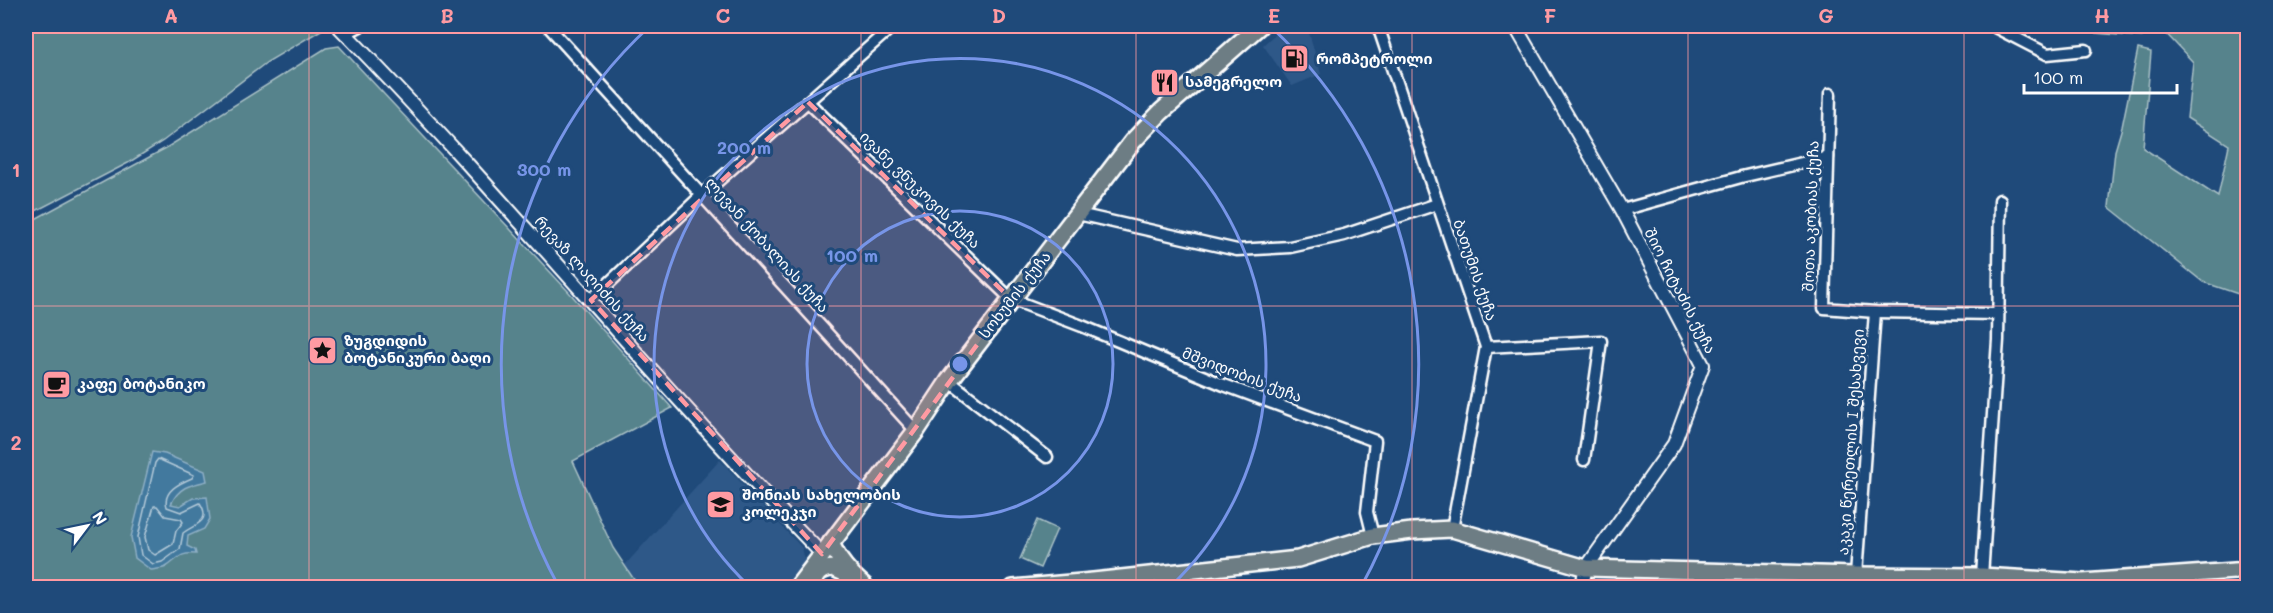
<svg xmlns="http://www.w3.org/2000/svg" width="2273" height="613" viewBox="0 0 2273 613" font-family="Mali,'Noto Sans Georgian',sans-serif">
<rect width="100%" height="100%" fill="#1f4a7a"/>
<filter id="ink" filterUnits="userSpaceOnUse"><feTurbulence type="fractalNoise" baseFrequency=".0167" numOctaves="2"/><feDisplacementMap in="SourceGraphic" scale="12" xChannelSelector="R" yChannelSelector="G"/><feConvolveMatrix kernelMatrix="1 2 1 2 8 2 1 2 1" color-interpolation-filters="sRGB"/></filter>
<g filter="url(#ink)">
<g fill="#2f5888">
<path d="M 1284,26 L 1307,26 L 1321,74 L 1292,86 L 1263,45 Z"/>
<path d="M 720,460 L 802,548 L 806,564 L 787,588 L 639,587 L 625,565 Z"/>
</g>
<g fill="#56838c" stroke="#aac1c6" stroke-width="1.5">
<path d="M 26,26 L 328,26 L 267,62 L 163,141 L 128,163 L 26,216 Z"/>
<path d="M 2067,26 L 2145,26 L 2142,37 L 2071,31 Z"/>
<path d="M 2159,26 L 2247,26 L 2247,297 L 2203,282 L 2109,207 L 2115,151 L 2122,127 L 2138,49 L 2151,52 L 2143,148 L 2218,197 L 2229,145 L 2187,118 L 2193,62 Z"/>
<path d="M 339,46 L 568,291 L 672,408 L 573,461 L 613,548 L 639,587 L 26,587 L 26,224 L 166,148 L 326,48 Z"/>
<path d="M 1037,520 L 1057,529 L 1040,568 L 1020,559 Z"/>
</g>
<path fill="#42799e" stroke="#8eafc5" stroke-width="1.5" d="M 152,452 L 165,454 L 205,471 L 207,481 C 189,485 179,487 171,504 L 180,506 L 193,498 L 207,497 L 210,519 L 204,529 L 188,536 L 187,546 L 195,550 L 196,554 C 179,552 179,559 166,567 C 162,569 156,569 151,570 L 135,558 L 131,537 Z"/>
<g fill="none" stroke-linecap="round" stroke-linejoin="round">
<g stroke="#b3c9d8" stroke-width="1.5">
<path d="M 158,459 L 194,475 L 192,478 C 180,483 162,491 167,507 L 181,512 L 200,503 C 212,522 195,524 183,533 L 180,549 L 162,562 L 153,564 L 141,555 L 138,537 L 155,463 Z"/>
<path d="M 154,506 L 157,506 L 165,516 L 181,519 L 183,522 L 176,531 L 173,544 L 155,555 L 148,550 L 145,537 Z"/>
</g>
<defs>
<g id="minor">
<path d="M 548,26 L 916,431"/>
<path d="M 1378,26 L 1486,347 L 1452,529"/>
<path d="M 1993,26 L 2047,54 L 2086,50"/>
<path d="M 346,33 L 360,26"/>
<path d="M 1830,94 L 1824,308 L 1875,312 L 1997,314"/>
<path d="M 808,102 L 1011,299 L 1082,326 L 1224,385 L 1375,441 L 1367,512 L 1373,536"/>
<path d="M 1622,210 L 1741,177 L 1828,157"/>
<path d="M 1078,214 L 1237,250 L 1290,247 L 1344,235 L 1437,204"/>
<path d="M 591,300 L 701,196 L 893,26"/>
<path d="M 1486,347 L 1601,341 L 1584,460"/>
<path d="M 949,381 L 1047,457"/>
<path d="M 1889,574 L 1889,588"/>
<path d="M 1856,575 L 1875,312"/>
<path d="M 1982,576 L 1998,340 L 2000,200"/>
</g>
<g id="tertiary">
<path d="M 338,26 C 505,197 656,382 822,554"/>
<path d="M 1515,26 L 1622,210 L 1703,365 L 1674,444 L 1586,568 L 1581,588"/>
</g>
<g id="primary">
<path d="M 831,542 C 838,561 850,573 865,586"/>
<path d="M 813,588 C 814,575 820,569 833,568 L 846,574 L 850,588"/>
<path d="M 1013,588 L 1093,581 L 1298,559 L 1373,536 L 1412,531 L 1452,529 L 1586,568 L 1856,575 L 1982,576 L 2083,582 L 2248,570"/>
</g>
<path id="trunk" d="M 797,588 L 916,431 L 949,381 L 1133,141 L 1161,112 L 1259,26"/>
</defs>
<use href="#minor" stroke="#fff" stroke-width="15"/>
<use href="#tertiary" stroke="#fff" stroke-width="16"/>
<use href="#primary" stroke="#fff" stroke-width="20"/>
<use href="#trunk" stroke="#fff" stroke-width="21"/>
<use href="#minor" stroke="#1f4a7a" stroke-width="10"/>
<use href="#tertiary" stroke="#1f4a7a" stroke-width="12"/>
<use href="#primary" stroke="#6d7d84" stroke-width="15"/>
<use href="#trunk" stroke="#6d7d84" stroke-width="16"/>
</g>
</g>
<path fill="#ff9aa2" fill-opacity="0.2" stroke="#ff9aa2" stroke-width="4.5" stroke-dasharray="12 8" stroke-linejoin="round" d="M 808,102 L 1011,299 L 822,554 L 591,300 Z"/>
<path fill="none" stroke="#ff9aa2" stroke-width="1.5" stroke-opacity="0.55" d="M 309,26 L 309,588M 585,26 L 585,588M 861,26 L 861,588M 1136,26 L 1136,588M 1412,26 L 1412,588M 1688,26 L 1688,588M 1964,26 L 1964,588M 26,306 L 2248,306"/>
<g fill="none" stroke="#7795e8" stroke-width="3">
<circle cx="960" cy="364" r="153"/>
<path d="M749 586A306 306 0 1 1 1171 586"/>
<path d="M559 587A459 459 0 0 1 650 26M1270 26A459 459 0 0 1 1361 587"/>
</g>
<defs>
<symbol id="fuel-square" viewBox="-11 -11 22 22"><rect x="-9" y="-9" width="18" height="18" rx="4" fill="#ff9aa2" stroke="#1f4a7a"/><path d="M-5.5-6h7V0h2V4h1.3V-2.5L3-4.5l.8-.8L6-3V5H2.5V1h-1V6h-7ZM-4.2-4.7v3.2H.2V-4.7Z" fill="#111"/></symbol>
<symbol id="restaurant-square" viewBox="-11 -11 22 22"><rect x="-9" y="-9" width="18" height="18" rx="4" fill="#ff9aa2" stroke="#1f4a7a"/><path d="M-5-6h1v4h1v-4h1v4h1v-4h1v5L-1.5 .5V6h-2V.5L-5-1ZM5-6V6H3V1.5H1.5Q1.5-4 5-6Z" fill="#111"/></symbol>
<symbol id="sight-square" viewBox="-11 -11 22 22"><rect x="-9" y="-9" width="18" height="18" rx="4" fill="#ff9aa2" stroke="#1f4a7a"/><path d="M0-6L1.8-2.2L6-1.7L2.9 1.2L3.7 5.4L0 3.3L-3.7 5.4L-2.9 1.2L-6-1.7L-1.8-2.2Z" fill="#111"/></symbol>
<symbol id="cafe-square" viewBox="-11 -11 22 22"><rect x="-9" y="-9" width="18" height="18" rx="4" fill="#ff9aa2" stroke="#1f4a7a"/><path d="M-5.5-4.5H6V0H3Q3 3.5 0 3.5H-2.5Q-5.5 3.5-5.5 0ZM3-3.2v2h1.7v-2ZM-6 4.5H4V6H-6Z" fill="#111"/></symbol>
<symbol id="university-square" viewBox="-11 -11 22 22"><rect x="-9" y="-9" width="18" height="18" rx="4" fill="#ff9aa2" stroke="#1f4a7a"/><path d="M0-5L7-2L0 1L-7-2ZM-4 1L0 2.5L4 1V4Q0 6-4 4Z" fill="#111"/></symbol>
</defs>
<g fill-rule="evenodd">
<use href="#fuel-square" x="1278" y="42" width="33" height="33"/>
<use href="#restaurant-square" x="1148" y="66" width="33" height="33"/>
<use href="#sight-square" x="306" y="334" width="33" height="33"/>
<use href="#cafe-square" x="40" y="368" width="33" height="33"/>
<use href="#university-square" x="704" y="488" width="33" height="33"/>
</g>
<g text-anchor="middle" stroke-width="6" stroke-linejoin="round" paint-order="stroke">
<g font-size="15" font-weight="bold" fill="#fff" stroke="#1f4a7a" text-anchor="start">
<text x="1316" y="64">რომპეტროლი</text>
<text x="1185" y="87">სამეგრელო</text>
<text x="344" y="346">ზუგდიდის<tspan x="344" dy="17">ბოტანიკური ბაღი</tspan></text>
<text x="77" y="389">კაფე ბოტანიკო</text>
<text x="742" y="500">შონიას სახელობის<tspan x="742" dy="17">კოლეკჯი</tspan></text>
</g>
<g font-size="15" fill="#fff" stroke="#1f4a7a">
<text transform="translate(920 190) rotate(44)" y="5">ივანე ვნუკოვის ქუჩა</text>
<text transform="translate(1811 216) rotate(-88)" y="5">შოთა აკობიას ქუჩა</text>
<text transform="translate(767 245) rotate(48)" y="5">ლევან ქობალიას ქუჩა</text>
<text transform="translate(1475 270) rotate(71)" y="5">ბათუმის ქუჩა</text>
<text transform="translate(592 279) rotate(48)" y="5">რევაზ ლაღიძის ქუჩა</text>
<text transform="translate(1680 291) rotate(63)" y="5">შიო ჩიტაძის ქუჩა</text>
<text transform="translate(1015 295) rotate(-52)" y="5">სოხუმის ქუჩა</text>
<text transform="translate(1242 375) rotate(21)" y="5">მშვიდობის ქუჩა</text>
<text transform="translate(1851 442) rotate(-86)" y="5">აკაკი წერეთლის I შესახვევი</text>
</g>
</g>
<circle cx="960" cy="364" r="9" fill="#7795e8" stroke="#1f4a7a" stroke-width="3"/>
<g font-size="18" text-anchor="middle" font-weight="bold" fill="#7795e8" stroke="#1f4a7a" stroke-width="6" stroke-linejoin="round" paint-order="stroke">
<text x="744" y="154">200 m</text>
<text x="544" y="176">300 m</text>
<text x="852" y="262">100 m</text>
</g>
<rect width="2273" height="613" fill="none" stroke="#1f4a7a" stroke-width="66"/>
<g transform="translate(87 526) rotate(58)" stroke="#1f4a7a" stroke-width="4.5" paint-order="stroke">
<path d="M0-4.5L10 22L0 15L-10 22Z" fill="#ffffff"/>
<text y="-9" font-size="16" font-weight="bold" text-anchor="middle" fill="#ffffff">N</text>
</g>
<path d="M2024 84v9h153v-9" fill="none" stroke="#ffffff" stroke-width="3"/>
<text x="2033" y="84" font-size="18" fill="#ffffff" stroke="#1f4a7a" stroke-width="4.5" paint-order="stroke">100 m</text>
<rect x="33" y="33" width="2207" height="547" fill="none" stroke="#ff9aa2" stroke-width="2"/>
<g font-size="20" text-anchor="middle" font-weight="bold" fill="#ff9aa2">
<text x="171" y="23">A</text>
<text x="447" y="23">B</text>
<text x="723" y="23">C</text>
<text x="999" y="23">D</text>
<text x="1274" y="23">E</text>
<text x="1550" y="23">F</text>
<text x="1826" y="23">G</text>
<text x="2102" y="23">H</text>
<text x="16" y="177">1</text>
<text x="16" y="450">2</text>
</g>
</svg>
